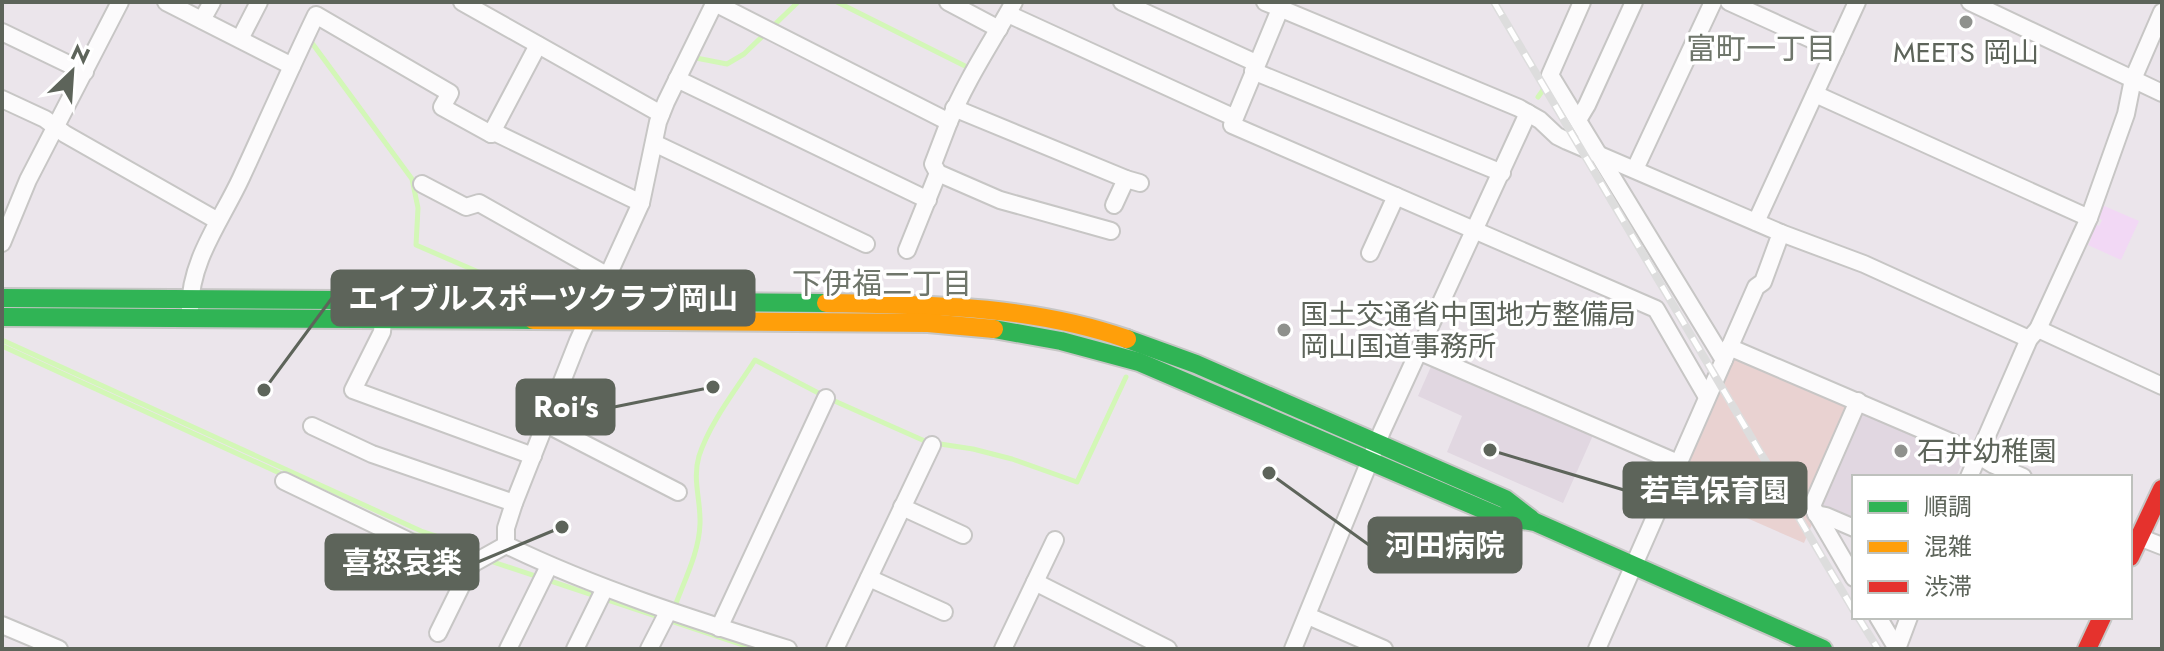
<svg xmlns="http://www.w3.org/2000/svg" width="2164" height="651" viewBox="0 0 2164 651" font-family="Jost,'Noto Sans JP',sans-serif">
<rect width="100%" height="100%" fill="#ebe5eb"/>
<g fill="#e1d7e1">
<path d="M 1433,362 L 1594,433 L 1563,503 L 1447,452 L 1462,416 L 1418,396 Z"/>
<path d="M 1863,411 L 1965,456 L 1956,477 L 1854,477 L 1854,522 L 1819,506 L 1859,413 Z"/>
</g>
<path fill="#e9d2d1" d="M 1734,354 L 1846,403 L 1848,411 L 1804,505 L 1813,522 L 1804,543 L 1676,487 Z"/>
<path fill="#f2d8f5" d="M 2102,205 L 2139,221 L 2121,260 L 2088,245 L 2091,239 L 2087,237 L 2094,223 L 2099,226 L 2102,220 L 2097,217 Z"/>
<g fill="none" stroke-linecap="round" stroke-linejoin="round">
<g stroke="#d3f7b7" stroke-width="5">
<path d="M 837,2 L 967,67"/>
<path d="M 312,43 L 412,179 L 418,208 L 416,245 L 490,277"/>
<path d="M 696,58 L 727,64 L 744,54 L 798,2"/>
<path d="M 1538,97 L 1548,83"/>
<path d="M 2,340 L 421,531 L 475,549"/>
<path d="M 2,346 L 286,476"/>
<path d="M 415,535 L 477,557"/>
<path d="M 487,560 L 755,649"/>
<path d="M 675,606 C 685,579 699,552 700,524 C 701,500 692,480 699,456 C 710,422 736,390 755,360 L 830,399 L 927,442 L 973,449 L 1012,459 L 1077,482 L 1126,377"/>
</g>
<defs>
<g id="street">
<path d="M 166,2 L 292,66"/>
<path d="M 462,2 L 661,114"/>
<path d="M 948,2 L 999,29"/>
<path d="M 1122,2 L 1256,63"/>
<path d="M 1265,2 L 1519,108 L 1540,120 L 1557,136 L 1567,141 L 1781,233 L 1763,282 L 1756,287 L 1597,649"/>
<path d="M 1582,2 L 1550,75 L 1724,360"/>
<path d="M 1729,2 L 1835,50"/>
<path d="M 1970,2 L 2162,93"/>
<path d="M 715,3 L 949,122 C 966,80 992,42 1014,2"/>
<path d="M 1280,9 L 1232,125 L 1656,309 L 1707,397"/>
<path d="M 1008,14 L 1233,117"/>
<path d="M 202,20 L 212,2"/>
<path d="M 2,32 L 85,72"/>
<path d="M 240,39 L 259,2"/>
<path d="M 1253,71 L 1502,173"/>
<path d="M 677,79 L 928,200"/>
<path d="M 1815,94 L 2089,218"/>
<path d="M 2,99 L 45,119 L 65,134 L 218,221"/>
<path d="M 954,108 L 1126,179 L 1140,183"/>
<path d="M 1578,120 L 1587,105 L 1634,2"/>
<path d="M 949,122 L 933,164 L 938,173 L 1000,200 L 1111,231"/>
<path d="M 491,134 L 538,45"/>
<path d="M 654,143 L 866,244"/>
<path d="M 1635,169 L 1713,2"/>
<path d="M 422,184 L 466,207 L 479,203 L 608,276"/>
<path d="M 1114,205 L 1126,179"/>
<path d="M 1756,222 L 1857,2"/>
<path d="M 1781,233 L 1864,264 L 2029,339"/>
<path d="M 2,243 L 28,180 L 120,2"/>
<path d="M 907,250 L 938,173"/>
<path d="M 1370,253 L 1396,196"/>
<path d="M 190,309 C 190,260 221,221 241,178 C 266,124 290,69 316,15 L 450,93 L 442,107 L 491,134 L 496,133 L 641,203"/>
<path d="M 383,320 L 382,332 L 353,390 L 533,456"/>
<path d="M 2038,329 L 2162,386"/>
<path d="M 1729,347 L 1967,449 L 1992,464 L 2023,477"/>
<path d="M 1418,351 L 1678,463"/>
<path d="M 546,424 L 678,492"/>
<path d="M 312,426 L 372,454 L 514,503"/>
<path d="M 1969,477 L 2029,339 L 2038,329 L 2089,218 L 2126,114 L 2133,79 L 2162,12"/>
<path d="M 284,481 L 421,547 L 472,564 L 506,545"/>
<path d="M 902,507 L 963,535"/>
<path d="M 1816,514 L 1826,516 L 1854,528"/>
<path d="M 2139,537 L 2162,546"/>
<path d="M 506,545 L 506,528 L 514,503 L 578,341 L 641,203 L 658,122 L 666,102 L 715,2"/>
<path d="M 506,545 C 597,589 692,619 788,649"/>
<path d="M 869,578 L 944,612"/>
<path d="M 1854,578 L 1812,506 L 1858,401"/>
<path d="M 1035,582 L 1168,649"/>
<path d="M 1308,616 L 1384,649"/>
<path d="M 1878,617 L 1896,647"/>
<path d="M 2,625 L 59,649"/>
<path d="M 719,628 L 826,398"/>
<path d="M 438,633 L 472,564"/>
<path d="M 508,649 L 549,566"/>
<path d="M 575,649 L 605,588"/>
<path d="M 649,649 L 668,612"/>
<path d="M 835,649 L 932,445"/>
<path d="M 1003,649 L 1055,540"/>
<path d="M 1293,649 L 1382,431 L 1528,113"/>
<path d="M 1897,649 L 1909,617"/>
</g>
<g id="fast">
<path d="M 2,298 L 826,303"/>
<path d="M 2,317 L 533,320"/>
<path d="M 994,329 L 1061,341 L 1139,362 L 1498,516 L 1535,522 L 1823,649"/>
<path d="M 1127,339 L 1196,364 L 1505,499 L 1531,519"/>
</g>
<g id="slow">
<path d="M 826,303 C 927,305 1030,305 1127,339"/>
<path d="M 533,320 L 928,323 L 994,329"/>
</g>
<g id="jam">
<path d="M 2130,557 L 2162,489"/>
<path d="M 2087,649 L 2102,617"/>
</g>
</defs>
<use href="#street" stroke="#c7c6c5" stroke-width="20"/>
<use href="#fast" stroke="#c6c6c5" stroke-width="22"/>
<use href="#slow" stroke="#c6c6c5" stroke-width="22"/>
<use href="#jam" stroke="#c6c6c5" stroke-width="22"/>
<use href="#street" stroke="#fcfbfc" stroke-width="16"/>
<use href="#fast" stroke="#30b455" stroke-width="18"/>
<use href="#slow" stroke="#ff9f0a" stroke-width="18"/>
<use href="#jam" stroke="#e5322d" stroke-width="18"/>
<defs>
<g id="rail">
<path d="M 1494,2 L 1854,611"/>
<path d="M 1858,617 L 1878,649"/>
</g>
</defs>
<use href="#rail" stroke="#ddd" stroke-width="8"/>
<use href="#rail" stroke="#fff" stroke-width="5" stroke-dasharray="15" stroke-linecap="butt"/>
</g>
<g fill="#8f918d" stroke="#fff" stroke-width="3">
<circle cx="1966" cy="22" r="8"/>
<circle cx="1284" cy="330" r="8"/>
<circle cx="1901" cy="451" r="8"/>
</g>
<g text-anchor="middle" stroke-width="7" stroke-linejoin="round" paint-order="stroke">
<g font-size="28" fill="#5d645a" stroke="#fff" text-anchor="start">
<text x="1966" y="62" text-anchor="middle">MEETS 岡山</text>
<text x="1300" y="324">国土交通省中国地方整備局<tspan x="1300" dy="32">岡山国道事務所</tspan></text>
<text x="1917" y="461">石井幼稚園</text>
</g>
<g font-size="30" fill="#6f766b" stroke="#fff">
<text x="1761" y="59">富町一丁目</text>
<text x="882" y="294">下伊福二丁目</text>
</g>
</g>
<path fill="none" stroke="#5d645a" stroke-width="3" d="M264 390L332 298M713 387L614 407M1490 450L1624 490M1269 473L1369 545M562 527L478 562"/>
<g fill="#5d645a" stroke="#fff" stroke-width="3">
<circle cx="264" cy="390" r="8"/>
<circle cx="713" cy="387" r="8"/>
<circle cx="1490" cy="450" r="8"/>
<circle cx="1269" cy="473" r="8"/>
<circle cx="562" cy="527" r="8"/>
</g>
<g fill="#5d645a" stroke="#5d645a" stroke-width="3">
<rect x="332" y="271" width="422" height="54" rx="8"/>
<rect x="517" y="380" width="97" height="54" rx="8"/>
<rect x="1624" y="463" width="182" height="54" rx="8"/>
<rect x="1369" y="518" width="152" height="54" rx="8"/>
<rect x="326" y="535" width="152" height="54" rx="8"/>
</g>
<g font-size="30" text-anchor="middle" font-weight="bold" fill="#fff">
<text x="543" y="309">エイブルスポーツクラブ岡山</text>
<text x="566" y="417">Roi's</text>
<text x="1715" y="501">若草保育園</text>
<text x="1445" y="556">河田病院</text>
<text x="402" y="573">喜怒哀楽</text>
</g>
<rect width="2164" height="651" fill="none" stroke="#5d645a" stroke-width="8"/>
<rect x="1852" y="475" width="280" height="144" fill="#ffffff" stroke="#bec1bd" stroke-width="2"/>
<rect x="1868" y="501" width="40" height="12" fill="#30b455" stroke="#bec1bd" stroke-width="2"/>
<text x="1924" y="515" font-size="24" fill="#5d645a">順調</text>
<rect x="1868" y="541" width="40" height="12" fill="#ff9f0a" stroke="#bec1bd" stroke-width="2"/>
<text x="1924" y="555" font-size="24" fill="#5d645a">混雑</text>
<rect x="1868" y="581" width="40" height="12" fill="#e5322d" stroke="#bec1bd" stroke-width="2"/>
<text x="1924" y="595" font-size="24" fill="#5d645a">渋滞</text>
<g transform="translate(72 72) rotate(25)" stroke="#ffffff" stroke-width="6" paint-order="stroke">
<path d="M0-6L14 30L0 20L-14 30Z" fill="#5d645a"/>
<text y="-12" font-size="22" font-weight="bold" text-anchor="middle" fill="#5d645a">N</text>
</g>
</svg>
